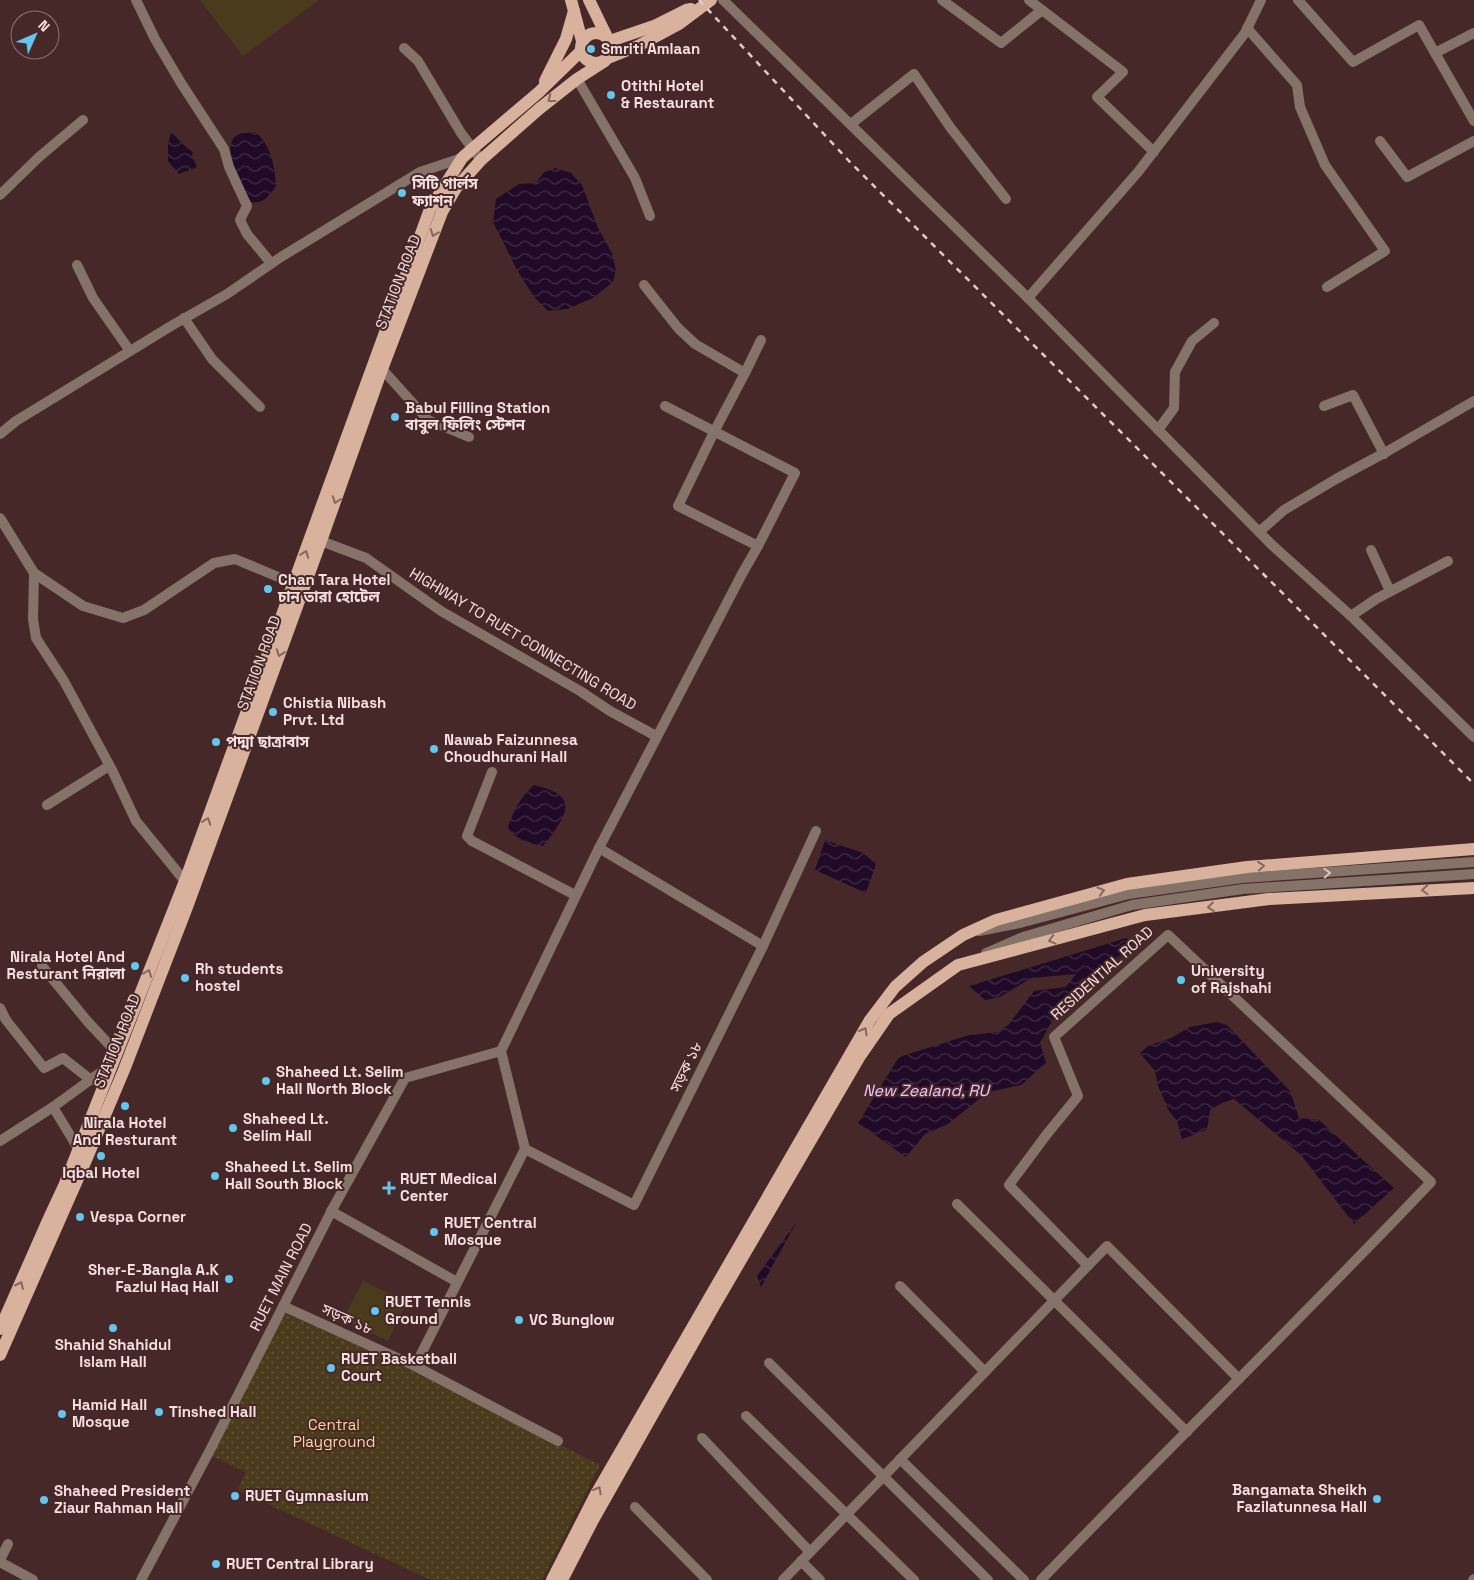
<svg xmlns="http://www.w3.org/2000/svg" width="1474" height="1580" viewBox="0 0 1474 1580" font-family="'Space Grotesk','Noto Sans Bengali',sans-serif">
<defs>
<pattern id="park-dots" width="8" height="8" patternUnits="userSpaceOnUse" patternTransform="scale(1.25)"><rect width="8" height="8" fill="#4b3b1d"/><path d="M2 2h.1M6 6h.1" fill="none" stroke="#66573d" stroke-width="1.8" stroke-linecap="round"/></pattern>
<pattern id="water-waves" width="16" height="10" patternUnits="userSpaceOnUse" patternTransform="scale(1.25)"><rect width="16" height="10" fill="#210a27"/><path d="M0 5q4-4 8 0t8 0" fill="none" stroke="#422d46"/></pattern>
</defs>
<rect width="100%" height="100%" fill="#472828"/>
<g fill="#4b3b1d">
<path d="M 200,0 L 319,0 L 243,56 Z"/>
<path d="M 363,1281 L 407,1302 L 388,1341 L 343,1319 Z"/>
</g>
<path fill="url(#park-dots)" d="M 283,1306 L 600,1465 L 542,1580 L 431,1580 L 238,1490 L 246,1472 L 208,1454 Z"/>
<g fill="url(#water-waves)">
<path d="M 171,132 L 187,148 L 193,152 L 192,156 L 197,167 L 179,174 L 168,161 L 168,145 Z"/>
<path d="M 255,132 C 271,144 275,167 276,186 C 269,196 264,204 251,202 C 243,189 220,148 236,136 C 241,132 249,133 255,132 Z"/>
<path d="M 556,168 L 571,173 L 582,185 L 598,228 L 612,253 L 616,270 L 613,282 L 593,298 L 567,309 L 548,311 L 534,297 L 517,270 L 493,222 L 496,199 L 519,184 L 536,183 L 544,172 Z"/>
<path d="M 534,785 C 557,791 576,798 559,824 C 554,832 549,839 543,846 C 530,844 514,839 508,827 C 514,809 520,798 534,785 Z"/>
<path d="M 825,840 L 863,853 L 876,864 L 866,893 L 815,870 Z"/>
<path d="M 1126,938 L 1135,944 L 1052,1021 L 1040,1043 L 1046,1063 L 1021,1085 L 988,1092 L 948,1124 L 925,1134 L 906,1157 L 858,1123 L 899,1057 L 969,1035 L 998,1032 L 1009,1024 L 1034,991 L 1066,987 L 1076,974 L 1031,978 L 1000,997 L 985,1000 L 969,986 Z"/>
<path d="M 1217,1022 L 1227,1025 L 1290,1091 L 1299,1118 L 1319,1120 L 1394,1188 L 1354,1224 L 1301,1155 L 1234,1099 L 1222,1103 L 1210,1110 L 1207,1130 L 1182,1139 L 1177,1121 L 1169,1111 L 1158,1086 L 1155,1071 L 1140,1053 L 1148,1046 L 1171,1038 L 1190,1027 Z"/>
<path d="M 796,1223 L 761,1287 L 757,1276 Z"/>
</g>
<g fill="none" stroke-linecap="round" stroke-linejoin="round">
<g stroke="#857268" stroke-width="10">
<path d="M 136,0 L 155,39 L 181,83 L 224,149 L 229,167 L 247,206 L 240,220 L 247,234 L 271,263"/>
<path d="M 723,0 L 1028,298 L 1272,545 L 1351,616 L 1474,737"/>
<path d="M 942,0 L 1001,43 L 1042,10"/>
<path d="M 1029,0 L 1123,72 L 1097,97 L 1154,152"/>
<path d="M 1298,0 L 1353,62 L 1419,25 L 1474,121"/>
<path d="M 1247,28 L 1297,85 L 1300,107 L 1325,165 L 1385,251 L 1327,287"/>
<path d="M 404,48 L 418,61 L 461,133 L 481,160"/>
<path d="M 1435,53 L 1474,33"/>
<path d="M 577,79 L 635,178 L 650,216"/>
<path d="M 851,124 L 914,74 L 950,127 L 1006,199"/>
<path d="M 1380,141 L 1407,177 L 1474,141"/>
<path d="M 0,195 L 39,157 L 83,120"/>
<path d="M 77,265 L 93,298 L 130,351"/>
<path d="M 644,285 L 678,328 L 695,344 L 745,373 L 714,432 L 678,506 L 758,546 L 795,473 L 665,406"/>
<path d="M 1028,298 L 1138,172 L 1245,33 L 1261,0"/>
<path d="M 184,318 L 212,359 L 260,407"/>
<path d="M 382,369 L 428,420 L 469,437"/>
<path d="M 745,373 L 761,340"/>
<path d="M 1324,406 L 1353,395 L 1384,454"/>
<path d="M 1158,430 L 1174,408 L 1175,372 L 1192,341 L 1214,323"/>
<path d="M 0,434 L 16,421 L 171,326 L 227,294 L 281,257 L 420,172 L 462,158"/>
<path d="M 0,518 L 34,573 L 33,619 L 36,638 L 64,681 L 112,770 L 136,821 L 188,885"/>
<path d="M 1259,532 L 1284,510 L 1336,479 L 1388,451 L 1474,401"/>
<path d="M 321,541 L 366,558 L 441,611 L 580,691 L 610,711 L 656,736"/>
<path d="M 1371,550 L 1390,591"/>
<path d="M 34,573 L 83,606 L 123,618 L 144,610 L 214,563 L 235,559 L 295,584"/>
<path d="M 1351,616 L 1376,599 L 1448,561"/>
<path d="M 492,772 L 467,836 L 472,841 L 575,895"/>
<path d="M 47,805 L 109,766"/>
<path d="M 599,848 L 763,946"/>
<path d="M 979,931 L 1020,923 L 1129,894 L 1242,878 L 1474,862"/>
<path d="M 986,953 L 1023,937 L 1132,905 L 1243,889 L 1474,874"/>
<path d="M 42,966 L 88,1022 L 117,1053"/>
<path d="M 0,1008 L 6,1020 L 44,1068 L 63,1058 L 91,1080"/>
<path d="M 53,1107 L 79,1150"/>
<path d="M 0,1141 L 53,1107 L 112,1064"/>
<path d="M 525,1149 L 634,1205 L 763,946 L 816,831"/>
<path d="M 957,1204 L 1187,1432"/>
<path d="M 331,1211 L 457,1282"/>
<path d="M 900,1286 L 985,1372"/>
<path d="M 283,1306 L 415,1366 L 558,1441"/>
<path d="M 769,1363 L 988,1580"/>
<path d="M 415,1366 L 525,1149 L 501,1051 L 599,848 L 742,574 L 758,546"/>
<path d="M 746,1416 L 914,1580"/>
<path d="M 702,1438 L 810,1552"/>
<path d="M 900,1459 L 1024,1580"/>
<path d="M 635,1507 L 707,1580"/>
<path d="M 0,1560 L 8,1544"/>
<path d="M 801,1561 L 820,1580"/>
<path d="M 0,1562 L 33,1580"/>
<path d="M 141,1580 L 208,1454 L 333,1208 L 405,1078 L 501,1051"/>
<path d="M 783,1580 L 1107,1246 L 1239,1379"/>
<path d="M 1041,1580 C 1170,1446 1303,1317 1431,1182 L 1168,935 L 1054,1037 L 1078,1096 L 1047,1134 L 1009,1185 L 1088,1266"/>
<path d="M 1473,1580 L 1474,1579"/>
</g>
<g stroke="#d8b29d" stroke-width="12">
<path d="M 571,0 L 582,41"/>
<path d="M 589,0 L 607,37"/>
<circle cx="596" cy="48" r="15"/>
<path d="M 610,41 L 654,26 L 686,10 L 691,9"/>
<path d="M 608,58 L 638,46 L 679,24 L 711,0"/>
<path d="M 545,81 L 566,39 L 574,11"/>
<path d="M 0,1329 L 50,1216 L 64,1186 L 185,881 L 430,209 L 462,158 L 472,149 L 539,92 L 581,51"/>
<path d="M 0,1355 L 86,1160 L 124,1070 L 187,907 L 321,541 L 382,369 L 442,212 L 456,188 L 481,160 L 539,109 L 577,79 L 605,61"/>
<path d="M 552,1580 L 596,1494 L 870,1020 L 895,987 L 923,962 L 963,935 L 996,920 L 1127,884 L 1247,867 L 1474,849"/>
<path d="M 562,1580 L 593,1520 L 714,1306 L 860,1056 L 889,1014 L 958,965 L 1145,915 L 1269,899 L 1474,888"/>
</g>
<path stroke="#e1cbca" stroke-width="2.5" stroke-dasharray="6 6" stroke-linecap="butt" d="M 699,0 L 849,161 L 1474,784"/>
</g>
<defs><path id="oneway-chevron" d="M-2-3.5L2.5 0L-2 3.5" fill="none" stroke-width="1.6" stroke-linecap="round" stroke-linejoin="round" transform="scale(1.25)"/></defs>
<g stroke="#88665d">
<use href="#oneway-chevron" transform="translate(551 99) rotate(142)"/>
<use href="#oneway-chevron" transform="translate(434 233) rotate(111)"/>
<use href="#oneway-chevron" transform="translate(336 500) rotate(110)"/>
<use href="#oneway-chevron" transform="translate(305 554) rotate(-70)"/>
<use href="#oneway-chevron" transform="translate(280 653) rotate(110)"/>
<use href="#oneway-chevron" transform="translate(207 821) rotate(-70)"/>
<use href="#oneway-chevron" transform="translate(1261 866) rotate(-5)"/>
<use href="#oneway-chevron" transform="translate(1425 890) rotate(177)"/>
<use href="#oneway-chevron" transform="translate(1101 891) rotate(-16)"/>
<use href="#oneway-chevron" transform="translate(1211 907) rotate(173)"/>
<use href="#oneway-chevron" transform="translate(1052 940) rotate(165)"/>
<use href="#oneway-chevron" transform="translate(148 973) rotate(-68)"/>
<use href="#oneway-chevron" transform="translate(864 1031) rotate(-60)"/>
<use href="#oneway-chevron" transform="translate(20 1285) rotate(-66)"/>
<use href="#oneway-chevron" transform="translate(598 1490) rotate(-61)"/>
</g>
<use stroke="#d9c4c1" href="#oneway-chevron" transform="translate(1327 873) rotate(-3)"/>
<g fill="#64c5ee" stroke="#472828" stroke-width="2">
<circle cx="591" cy="49" r="5"/>
<circle cx="611" cy="95" r="5"/>
<circle cx="402" cy="193" r="5"/>
<circle cx="395" cy="417" r="5"/>
<circle cx="268" cy="589" r="5"/>
<circle cx="273" cy="712" r="5"/>
<circle cx="216" cy="742" r="5"/>
<circle cx="434" cy="749" r="5"/>
<circle cx="135" cy="966" r="5"/>
<circle cx="185" cy="978" r="5"/>
<circle cx="1181" cy="980" r="5"/>
<circle cx="266" cy="1081" r="5"/>
<circle cx="125" cy="1106" r="5"/>
<circle cx="233" cy="1128" r="5"/>
<circle cx="101" cy="1156" r="5"/>
<circle cx="215" cy="1176" r="5"/>
<path d="M386.5 1180.5h5v5h5v5h-5v5h-5v-5h-5v-5h5z"/>
<circle cx="80" cy="1217" r="5"/>
<circle cx="434" cy="1232" r="5"/>
<circle cx="229" cy="1279" r="5"/>
<circle cx="375" cy="1311" r="5"/>
<circle cx="519" cy="1320" r="5"/>
<circle cx="113" cy="1328" r="5"/>
<circle cx="331" cy="1368" r="5"/>
<circle cx="159" cy="1412" r="5"/>
<circle cx="62" cy="1414" r="5"/>
<circle cx="235" cy="1496" r="5"/>
<circle cx="1377" cy="1499" r="5"/>
<circle cx="44" cy="1500" r="5"/>
<circle cx="216" cy="1564" r="5"/>
</g>
<g text-anchor="middle" stroke-width="4" stroke-linejoin="round" paint-order="stroke">
<g font-size="15" font-weight="bold" fill="#f5e0df" stroke="#472828" text-anchor="start">
<text x="601" y="54">Smriti Amlaan</text>
<text x="621" y="91">Otithi Hotel<tspan x="621" dy="17">&amp; Restaurant</tspan></text>
<text x="412" y="189">সিটি গার্লস<tspan x="412" dy="17">ফ্যাশন</tspan></text>
<text x="405" y="413">Babul Filling Station<tspan x="405" dy="17">বাবুল ফিলিং স্টেশন</tspan></text>
<text x="278" y="585">Chan Tara Hotel<tspan x="278" dy="17">চান তারা হোটেল</tspan></text>
<text x="283" y="708">Chistia Nibash<tspan x="283" dy="17">Prvt. Ltd</tspan></text>
<text x="444" y="745">Nawab Faizunnesa<tspan x="444" dy="17">Choudhurani Hall</tspan></text>
<text x="226" y="747">পদ্মা ছাত্রাবাস</text>
<text x="125" y="962" text-anchor="end">Nirala Hotel And<tspan x="125" dy="17">Resturant নিরালা</tspan></text>
<text x="195" y="974">Rh students<tspan x="195" dy="17">hostel</tspan></text>
<text x="1191" y="976">University<tspan x="1191" dy="17">of Rajshahi</tspan></text>
<text x="276" y="1077">Shaheed Lt. Selim<tspan x="276" dy="17">Hall North Block</tspan></text>
<text x="243" y="1124">Shaheed Lt.<tspan x="243" dy="17">Selim Hall</tspan></text>
<text x="125" y="1128" text-anchor="middle">Nirala Hotel<tspan x="125" dy="17">And Resturant</tspan></text>
<text x="225" y="1172">Shaheed Lt. Selim<tspan x="225" dy="17">Hall South Block</tspan></text>
<text x="101" y="1178" text-anchor="middle">Iqbal Hotel</text>
<text x="400" y="1184">RUET Medical<tspan x="400" dy="17">Center</tspan></text>
<text x="90" y="1222">Vespa Corner</text>
<text x="444" y="1228">RUET Central<tspan x="444" dy="17">Mosque</tspan></text>
<text x="219" y="1275" text-anchor="end">Sher-E-Bangla A.K<tspan x="219" dy="17">Fazlul Haq Hall</tspan></text>
<text x="385" y="1307">RUET Tennis<tspan x="385" dy="17">Ground</tspan></text>
<text x="529" y="1325">VC Bunglow</text>
<text x="113" y="1350" text-anchor="middle">Shahid Shahidul<tspan x="113" dy="17">Islam Hall</tspan></text>
<text x="341" y="1364">RUET Basketball<tspan x="341" dy="17">Court</tspan></text>
<text x="72" y="1410">Hamid Hall<tspan x="72" dy="17">Mosque</tspan></text>
<text x="169" y="1417">Tinshed Hall</text>
<text x="1367" y="1495" text-anchor="end">Bangamata Sheikh<tspan x="1367" dy="17">Fazilatunnesa Hall</tspan></text>
<text x="54" y="1496">Shaheed President<tspan x="54" dy="17">Ziaur Rahman Hall</tspan></text>
<text x="245" y="1501">RUET Gymnasium</text>
<text x="226" y="1569">RUET Central Library</text>
</g>
<g font-size="15" fill="#f5e0df" stroke="#472828">
<text transform="translate(398 282) rotate(-69)" y="5">STATION ROAD</text>
<text transform="translate(523 639) rotate(31)" y="5">HIGHWAY TO RUET CONNECTING ROAD</text>
<text transform="translate(259 663) rotate(-70)" y="5">STATION ROAD</text>
<text transform="translate(1102 973) rotate(-42)" y="5">RESIDENTIAL ROAD</text>
<text transform="translate(117 1041) rotate(-68)" y="5">STATION ROAD</text>
<text transform="translate(686 1067) rotate(-64)" y="5">সড়ক ১৮</text>
<text transform="translate(281 1277) rotate(-63)" y="5">RUET MAIN ROAD</text>
<text transform="translate(347 1319) rotate(24)" y="5">সড়ক ১৮</text>
</g>
<g font-size="15" fill="#fed997" stroke="#472828">
<text x="334" y="1430">Central<tspan x="334" dy="17">Playground</tspan></text>
</g>
<g font-size="16" font-style="italic" fill="#f3c4fe" stroke="#472828">
<text x="926" y="1096">New Zealand, RU</text>
</g>
</g>
<g transform="translate(35 35) rotate(45)"><circle r="24" fill="#472828" stroke="#8d7271"/>
<path d="M0-4L9 19L0 12L-9 19Z" fill="#64c5ee"/>
<text y="-8" font-size="14" font-weight="bold" text-anchor="middle" fill="#f5e0df">N</text>
</g>
</svg>
